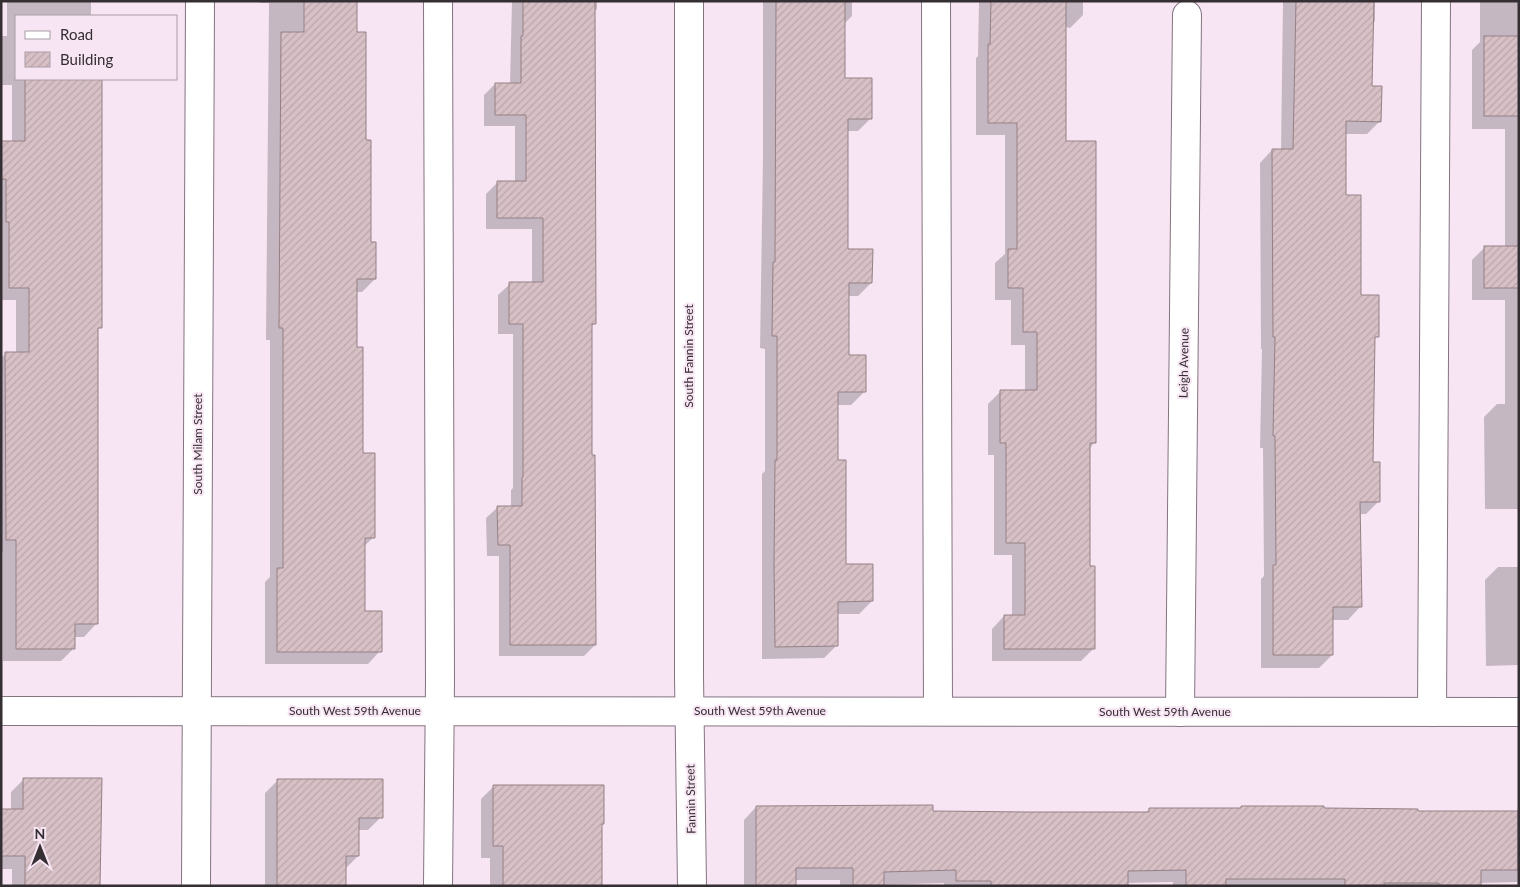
<svg xmlns="http://www.w3.org/2000/svg" width="1520" height="887" viewBox="0 0 1520 887" font-family="Lato,sans-serif">
<defs>
<pattern id="building-hatch" width="6" height="6" patternUnits="userSpaceOnUse" patternTransform="scale(1.25)"><rect width="6" height="6" fill="#d8c1c6"/><path d="M-1 1l2-2M0 6l6-6M5 7l2-2" fill="none" stroke="#baa6ab"/></pattern>
</defs>
<rect width="100%" height="100%" fill="#f7e5f3"/>
<g fill="#0003">
<path d="M 7,1 L 91,1 L 91,16 L 16,16 L 16,79 L 101,79 L 100,327 L 96,331 L 96,624 L 84,637 L 74,637 L 74,648 L 61,661 L 3,661 L 3,552 L 1,552 L 1,358 L 6,353 L 16,353 L 16,300 L 1,300 L 1,142 L 12,142 L 12,85 L 1,85 L 1,36 L 7,36 Z"/>
<path d="M 260,1 L 356,1 L 356,34 L 364,141 L 370,243 L 375,279 L 362,292 L 356,292 L 356,348 L 362,454 L 374,537 L 363,547 L 363,613 L 380,651 L 368,664 L 265,664 L 265,582 L 270,577 L 270,340 L 266,340 L 269,3 L 260,3 Z"/>
<path d="M 512,1 L 597,1 L 597,9 L 594,12 L 595,323 L 591,327 L 591,457 L 595,645 L 584,656 L 499,656 L 499,556 L 487,556 L 486,518 L 498,507 L 511,507 L 511,490 L 513,488 L 513,334 L 498,334 L 498,295 L 510,284 L 532,284 L 532,229 L 486,229 L 486,194 L 498,182 L 515,182 L 515,126 L 484,126 L 484,95 L 495,84 L 510,84 Z"/>
<path d="M 763,1 L 852,1 L 852,16 L 844,24 L 844,80 L 871,118 L 858,131 L 846,131 L 846,250 L 871,283 L 858,296 L 848,296 L 848,356 L 864,392 L 851,405 L 837,405 L 837,461 L 845,566 L 872,601 L 859,614 L 837,614 L 837,645 L 824,658 L 762,659 L 762,474 L 765,471 L 765,349 L 760,348 L 763,156 Z"/>
<path d="M 979,1 L 1083,1 L 1083,15 L 1070,28 L 1065,27 L 1065,142 L 1095,442 L 1089,449 L 1089,567 L 1094,648 L 1081,661 L 992,661 L 992,629 L 1004,616 L 1012,616 L 1012,555 L 994,555 L 994,455 L 988,455 L 988,404 L 1001,391 L 1025,391 L 1025,345 L 1011,345 L 1011,300 L 995,300 L 995,263 L 1005,254 L 1005,135 L 976,135 L 976,58 L 978,56 Z"/>
<path d="M 1283,1 L 1375,1 L 1375,21 L 1372,24 L 1371,87 L 1380,121 L 1367,134 L 1345,134 L 1345,197 L 1359,297 L 1377,336 L 1374,340 L 1372,463 L 1379,501 L 1366,514 L 1359,514 L 1360,607 L 1348,620 L 1332,620 L 1332,655 L 1319,668 L 1261,668 L 1261,579 L 1264,576 L 1263,448 L 1260,448 L 1262,349 L 1261,349 L 1260,163 L 1272,150 L 1281,150 Z"/>
<path d="M 1480,1 L 1519,1 L 1519,509 L 1485,509 L 1484,417 L 1497,404 L 1505,404 L 1505,300 L 1472,300 L 1472,260 L 1485,247 L 1505,247 L 1505,129 L 1472,129 L 1472,50 L 1480,42 Z"/>
<path d="M 1498,567 L 1519,567 L 1519,665 L 1486,666 L 1485,580 Z"/>
<path d="M 24,779 L 100,886 L 12,886 L 12,869 L 1,869 L 1,811 L 11,811 L 11,792 Z"/>
<path d="M 278,780 L 381,817 L 368,830 L 358,830 L 358,856 L 345,869 L 345,886 L 265,886 L 265,793 Z"/>
<path d="M 494,786 L 603,824 L 600,826 L 600,886 L 490,886 L 490,858 L 481,858 L 481,799 Z"/>
<path d="M 756,807 L 932,812 L 1145,814 L 1149,809 L 1240,809 L 1241,807 L 1416,813 L 1519,812 L 1519,882 L 1480,883 L 1480,886 L 1173,886 L 1173,882 L 1126,883 L 1126,886 L 944,886 L 944,883 L 840,886 L 840,880 L 794,880 L 794,886 L 744,886 L 744,820 Z"/>
</g>
<g fill="url(#building-hatch)" stroke="#958085">
<path d="M 304,1 L 357,1 L 357,32 L 366,32 L 366,140 L 371,140 L 371,242 L 376,242 L 376,279 L 357,279 L 357,347 L 363,347 L 363,453 L 375,453 L 375,538 L 365,538 L 365,611 L 382,611 L 382,652 L 277,652 L 277,568 L 283,568 L 283,328 L 279,328 L 281,32 L 304,32 Z"/>
<path d="M 523,1 L 595,1 L 596,324 L 592,324 L 592,455 L 595,455 L 596,645 L 510,645 L 510,545 L 498,545 L 497,506 L 522,506 L 522,477 L 523,477 L 523,324 L 509,324 L 509,282 L 543,282 L 543,218 L 497,218 L 497,181 L 526,181 L 526,115 L 495,115 L 495,83 L 521,83 L 521,36 L 523,36 Z"/>
<path d="M 776,1 L 845,1 L 845,78 L 872,78 L 872,119 L 848,119 L 848,249 L 873,249 L 872,283 L 849,283 L 849,355 L 866,355 L 866,392 L 838,392 L 838,460 L 846,460 L 846,564 L 873,564 L 873,601 L 838,602 L 838,646 L 775,647 L 774,565 L 775,460 L 777,460 L 777,336 L 772,336 L 773,262 L 775,262 Z"/>
<path d="M 991,1 L 1066,1 L 1066,141 L 1096,141 L 1096,443 L 1090,443 L 1090,566 L 1095,566 L 1095,649 L 1004,649 L 1004,615 L 1025,615 L 1025,543 L 1006,543 L 1006,443 L 1000,443 L 1000,390 L 1037,390 L 1037,332 L 1023,332 L 1023,288 L 1008,288 L 1008,249 L 1017,249 L 1017,123 L 988,123 L 988,44 L 990,44 Z"/>
<path d="M 1296,1 L 1374,1 L 1372,86 L 1382,86 L 1381,122 L 1346,121 L 1346,195 L 1361,195 L 1361,295 L 1379,295 L 1379,337 L 1375,337 L 1373,462 L 1380,462 L 1380,502 L 1360,502 L 1362,607 L 1333,607 L 1333,655 L 1273,655 L 1273,565 L 1276,565 L 1275,436 L 1273,436 L 1275,337 L 1273,337 L 1272,149 L 1293,149 Z"/>
<rect x="1484" y="36" width="35" height="80"/>
<path d="M 25,79 L 102,79 L 102,328 L 98,328 L 98,624 L 75,624 L 75,649 L 16,649 L 16,540 L 6,540 L 5,352 L 29,352 L 29,288 L 9,288 L 9,222 L 6,222 L 6,179 L 1,179 L 1,141 L 25,141 Z"/>
<rect x="1484" y="246" width="35" height="42"/>
<path d="M 23,778 L 102,778 L 100,886 L 25,886 L 25,856 L 1,856 L 1,809 L 23,809 Z"/>
<path d="M 277,779 L 383,779 L 383,818 L 359,818 L 359,856 L 346,856 L 346,886 L 277,886 Z"/>
<path d="M 493,785 L 604,785 L 604,824 L 602,824 L 602,886 L 503,886 L 503,846 L 493,846 Z"/>
<path d="M 933,805 L 933,811 L 1027,812 L 1149,812 L 1149,808 L 1241,808 L 1241,806 L 1324,806 L 1324,808 L 1418,809 L 1418,811 L 1518,811 L 1518,870 L 1481,870 L 1481,886 L 1439,886 L 1439,883 L 1384,883 L 1384,886 L 1345,886 L 1345,879 L 1226,879 L 1226,886 L 1186,886 L 1186,870 L 1128,871 L 1128,886 L 991,886 L 991,881 L 956,881 L 956,870 L 884,872 L 884,886 L 853,886 L 853,868 L 796,868 L 796,886 L 756,886 L 756,806 Z"/>
</g>
<g fill="none" stroke-linecap="round" stroke-linejoin="round">
<defs>
<g id="minor">
<path d="M 438,1 L 440,681 L 438,886"/>
<path d="M 689,1 L 689,676 L 692,886"/>
<path d="M 936,1 L 938,711"/>
<path d="M 1,711 L 1519,712"/>
<path d="M 1180,712 L 1187,15"/>
<path d="M 1432,712 L 1436,1"/>
<path d="M 196,886 L 200,1"/>
</g>
</defs>
<use href="#minor" stroke="#847480" stroke-width="30"/>
<use href="#minor" stroke="#fff" stroke-width="28"/>
</g>
<g text-anchor="middle" stroke-width="4" stroke-linejoin="round" paint-order="stroke">
<g font-size="12" fill="#352e33" stroke="#f7e5f3">
<text transform="translate(689 356) rotate(-90)" y="4">South Fannin Street</text>
<text transform="translate(1184 363) rotate(-89)" y="4">Leigh Avenue</text>
<text transform="translate(198 444) rotate(-90)" y="4">South Milam Street</text>
<text x="355" y="715">South West 59th Avenue</text>
<text x="760" y="715">South West 59th Avenue</text>
<text x="1165" y="716">South West 59th Avenue</text>
<text transform="translate(691 799) rotate(-91)" y="4">Fannin Street</text>
</g>
</g>
<rect width="1520" height="887" fill="none" stroke="#352e33" stroke-width="5"/>
<rect x="15" y="15" width="162" height="65" fill="#f7e5f3" stroke="#a99ca6"/>
<rect x="25" y="31" width="25" height="8" fill="#ffffff" stroke="#a99ca6"/>
<text x="60" y="40" font-size="15" fill="#352e33">Road</text>
<rect x="25" y="52" width="25" height="15" fill="url(#building-hatch)" stroke="#a99ca6"/>
<text x="60" y="65" font-size="15" fill="#352e33">Building</text>
<g transform="translate(40 847)" stroke="#f7e5f3" stroke-width="4" paint-order="stroke">
<path d="M0-4L9 19L0 12L-9 19Z" fill="#352e33"/>
<text y="-8" font-size="14" font-weight="bold" text-anchor="middle" fill="#352e33">N</text>
</g>
</svg>
